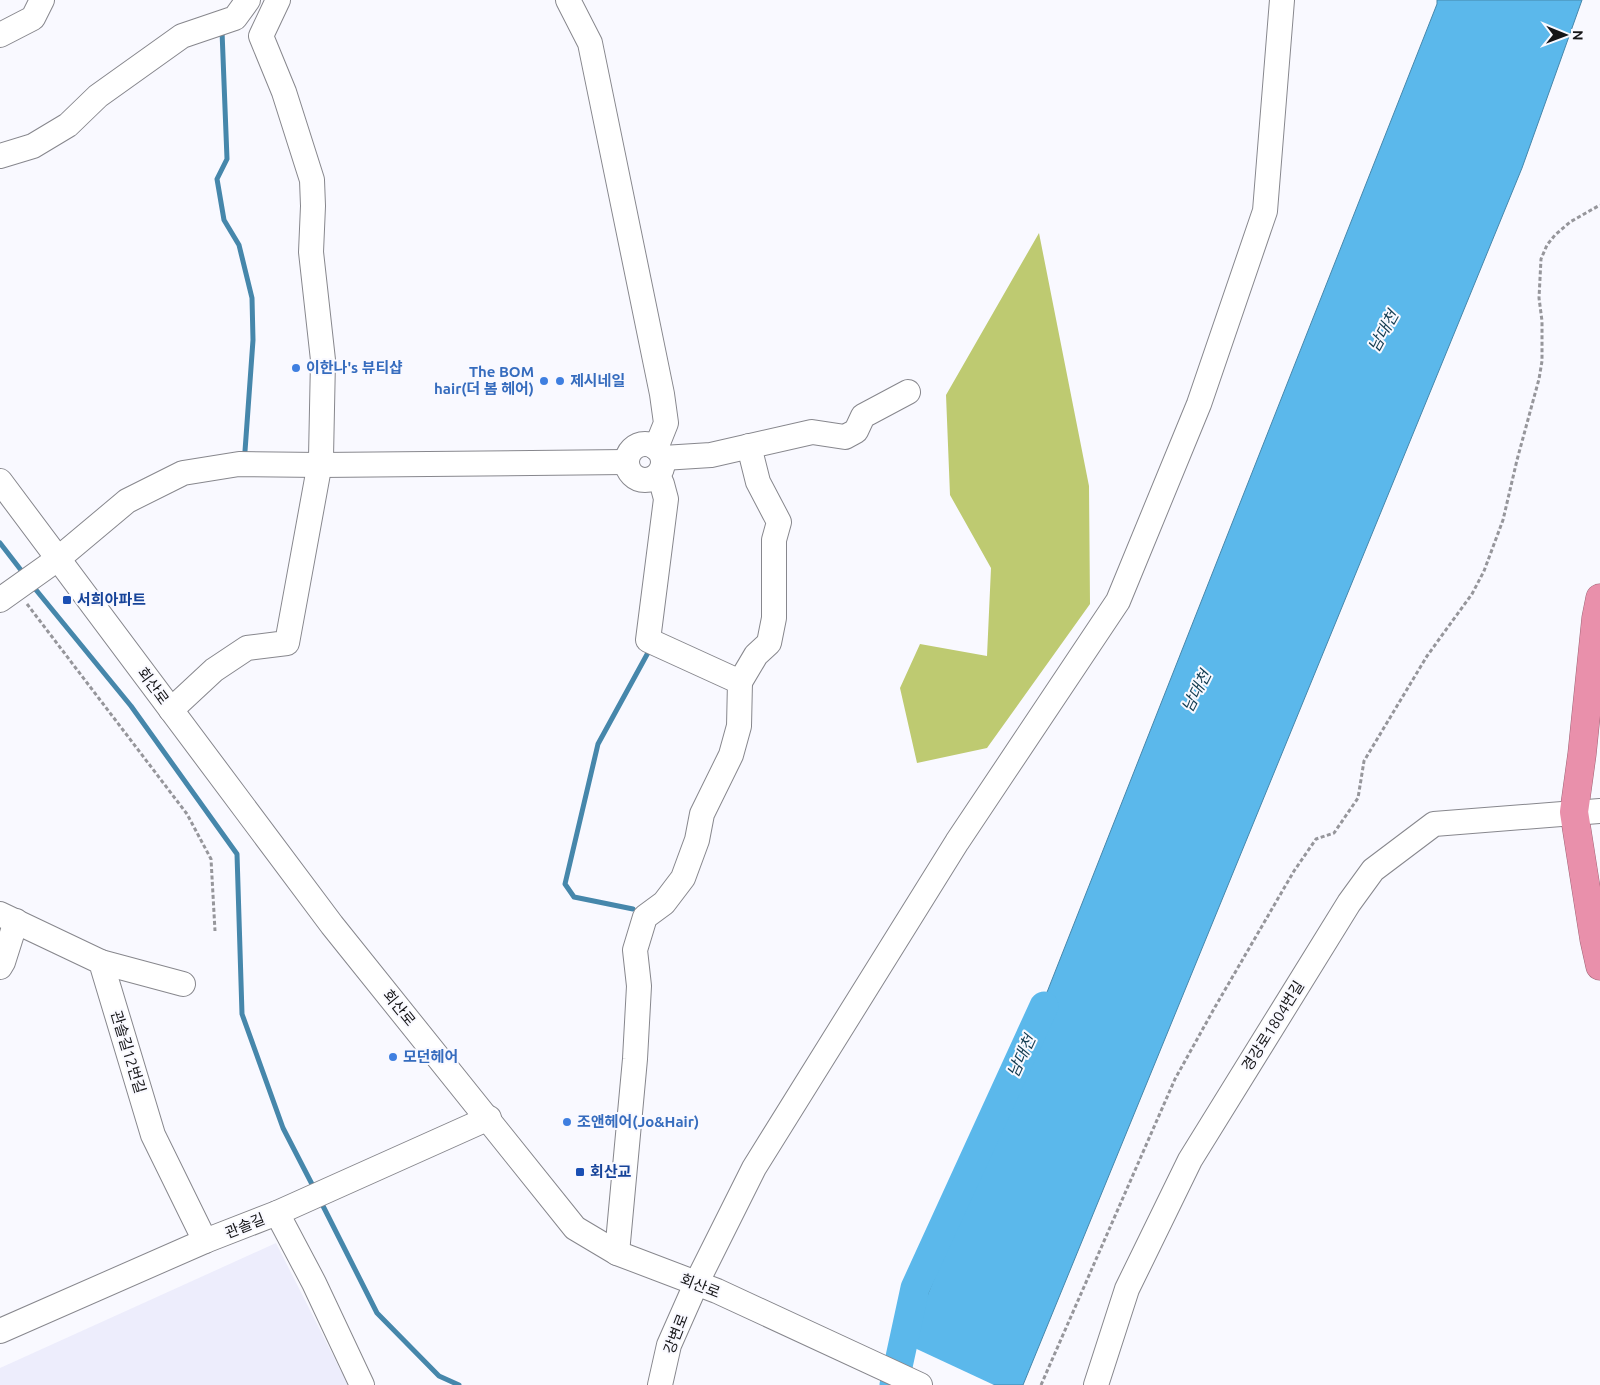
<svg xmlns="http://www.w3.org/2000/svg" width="1600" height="1385" viewBox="0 0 1600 1385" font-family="Ubuntu,'Noto Sans KR',sans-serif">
<rect width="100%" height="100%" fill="#f9f9ff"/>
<path fill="#ededfc" d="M 276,1243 L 348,1385 L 0,1385 L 0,1368 Z"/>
<path fill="#beca71" d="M 1039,233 L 1089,486 L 1090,604 L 987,748 L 917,763 L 900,688 L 920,644 L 987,656 L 991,568 L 950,495 L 946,395 Z"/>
<path fill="#5bb8eb" stroke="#4687ab" d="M 1437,0 L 1582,0 L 1522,168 L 1023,1385 L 892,1385 L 1437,4 Z"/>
<path fill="#f9f9ff" d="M 906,1344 L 994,1385 L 890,1385 Z"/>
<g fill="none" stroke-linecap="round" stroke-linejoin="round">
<g stroke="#4687ab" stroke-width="5">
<path d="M 222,31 L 227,159 L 217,179 L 224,220 L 239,245 L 252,298 L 253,340 L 245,451"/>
<path d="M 0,543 L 24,574"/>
<path d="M 32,585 L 131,706 L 237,854 L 242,1014 L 283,1128 L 315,1190"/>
<path d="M 633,909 L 574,897 L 565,884 L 598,744 L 650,649"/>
<path d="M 320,1200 L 377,1313 L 439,1376 L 459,1385"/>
</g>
<path stroke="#5bb8eb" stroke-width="29" d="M 894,1385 L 915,1288 L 1044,1006"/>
<defs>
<g id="minor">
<path d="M 568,0 L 590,43 L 662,394 L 666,423 L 656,448"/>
<path d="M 0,35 L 33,18 L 42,0"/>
<path d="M 0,156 L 33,146 L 68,125 L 98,96 L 182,36 L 235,18 L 248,0"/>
<circle cx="645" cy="462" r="18"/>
<path d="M 663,458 L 711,455 L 812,432 L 845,437 L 856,431 L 863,416 L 908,392"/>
<path d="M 0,481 L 332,925 L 575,1228 L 617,1253 L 717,1291 L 920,1385"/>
<path d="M 0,600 L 59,558 L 127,501 L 183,473 L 239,464 L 320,465 L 626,462"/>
<path d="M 740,682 L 756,655 L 769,643 L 774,618 L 774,540 L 779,522 L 758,482 L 749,446"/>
<path d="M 171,710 L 214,670 L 247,648 L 287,643 L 321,457 L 323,360 L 311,252 L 313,206 L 312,180 L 284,92 L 261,36 L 278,0"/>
<path d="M 0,914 L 101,962 L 153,1135 L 205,1241"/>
<path d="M 101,962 L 183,984"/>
<path d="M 0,967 L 3,962 L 16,921"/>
<path d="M 277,1213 L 314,1283 L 362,1385"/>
<path d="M 617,1253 L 635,1059 L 639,986 L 635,950 L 645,917 L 664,903 L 683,878 L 697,840 L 702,814 L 731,755 L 739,726 L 740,682 L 648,640 L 666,499 L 662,484 L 658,475"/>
<path d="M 0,1331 L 205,1241 L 277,1213 L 489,1118"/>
<path d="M 660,1385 L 669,1345 L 696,1284 L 754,1168 L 957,842 L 1118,601 L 1199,404 L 1265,211 L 1282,0"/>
<path d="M 1096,1385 L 1127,1289 L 1190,1160 L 1349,903 L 1373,870 L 1434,824 L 1600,811"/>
</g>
<path id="highway" d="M 1600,598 L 1596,618 L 1582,754 L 1574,812 L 1594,939 L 1600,966"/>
</defs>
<use href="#minor" stroke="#87878d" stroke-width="26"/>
<use href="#highway" stroke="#9f6577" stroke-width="29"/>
<g stroke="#96969b" stroke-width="3" stroke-dasharray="4 2.5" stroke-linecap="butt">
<path d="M 27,604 L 187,814 L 211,859 L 215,931"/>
<path d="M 1041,1385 L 1175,1079 L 1215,1007 L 1294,871 L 1316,839 L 1334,833 L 1358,798 L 1364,761 L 1427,656 L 1472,594 L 1484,571 L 1503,520 L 1517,460 L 1539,379 L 1542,361 L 1542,321 L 1539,298 L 1541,259 L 1547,245 L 1555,235 L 1570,222 L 1600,205"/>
</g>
<use href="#minor" stroke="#fff" stroke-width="24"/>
<use href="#highway" stroke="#e990ab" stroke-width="28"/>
</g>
<g fill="#3f7fe0" stroke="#f9f9ff" stroke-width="2">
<circle cx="296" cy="368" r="5"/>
<circle cx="544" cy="381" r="5"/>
<circle cx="560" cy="381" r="5"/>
<circle cx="393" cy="1057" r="5"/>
<circle cx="567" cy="1122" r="5"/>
</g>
<g fill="#1a4fb4" stroke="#f9f9ff" stroke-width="2">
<rect x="62" y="595" width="10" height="10" rx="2.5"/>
<rect x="575" y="1167" width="10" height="10" rx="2.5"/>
</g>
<g text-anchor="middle" stroke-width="4" stroke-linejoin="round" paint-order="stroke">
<g font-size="15" font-weight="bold" fill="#366cbe" stroke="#f9f9ff" text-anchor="start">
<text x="306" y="373">이한나's 뷰티샵</text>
<text x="534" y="377" text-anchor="end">The BOM<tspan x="534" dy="17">hair(더 봄 헤어)</tspan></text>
<text x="570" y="386">제시네일</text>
<text x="403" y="1062">모던헤어</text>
<text x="577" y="1127">조앤헤어(Jo&amp;Hair)</text>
</g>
<g font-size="15" font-weight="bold" fill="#164399" stroke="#f9f9ff" text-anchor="start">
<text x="77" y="605">서희아파트</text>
<text x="590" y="1177">회산교</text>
</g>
<g font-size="15" fill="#151517" stroke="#f9f9ff">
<text transform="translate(153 686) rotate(54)" y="5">회산로</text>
<text transform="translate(399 1008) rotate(51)" y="5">회산로</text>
<text transform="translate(1273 1026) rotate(-58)" y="5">경강로1804번길</text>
<text transform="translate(128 1052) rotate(73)" y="5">관솔길12번길</text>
<text transform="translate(245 1226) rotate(-22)" y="5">관솔길</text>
<text transform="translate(700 1286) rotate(21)" y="5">회산로</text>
<text transform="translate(676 1334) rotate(-69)" y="5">강변로</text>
</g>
<g font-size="16" font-style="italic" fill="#113a4f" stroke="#f9f9ff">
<text transform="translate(1383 331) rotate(-61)" y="6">남대천</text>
<text transform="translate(1196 691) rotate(-63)" y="6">남대천</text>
<text transform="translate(1021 1056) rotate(-65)" y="6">남대천</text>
</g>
</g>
<g transform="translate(1565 35) rotate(91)" stroke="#f9f9ff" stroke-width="4" paint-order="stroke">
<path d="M0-4L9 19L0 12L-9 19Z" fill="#151517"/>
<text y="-8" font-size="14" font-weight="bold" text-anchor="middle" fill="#151517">N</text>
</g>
</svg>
